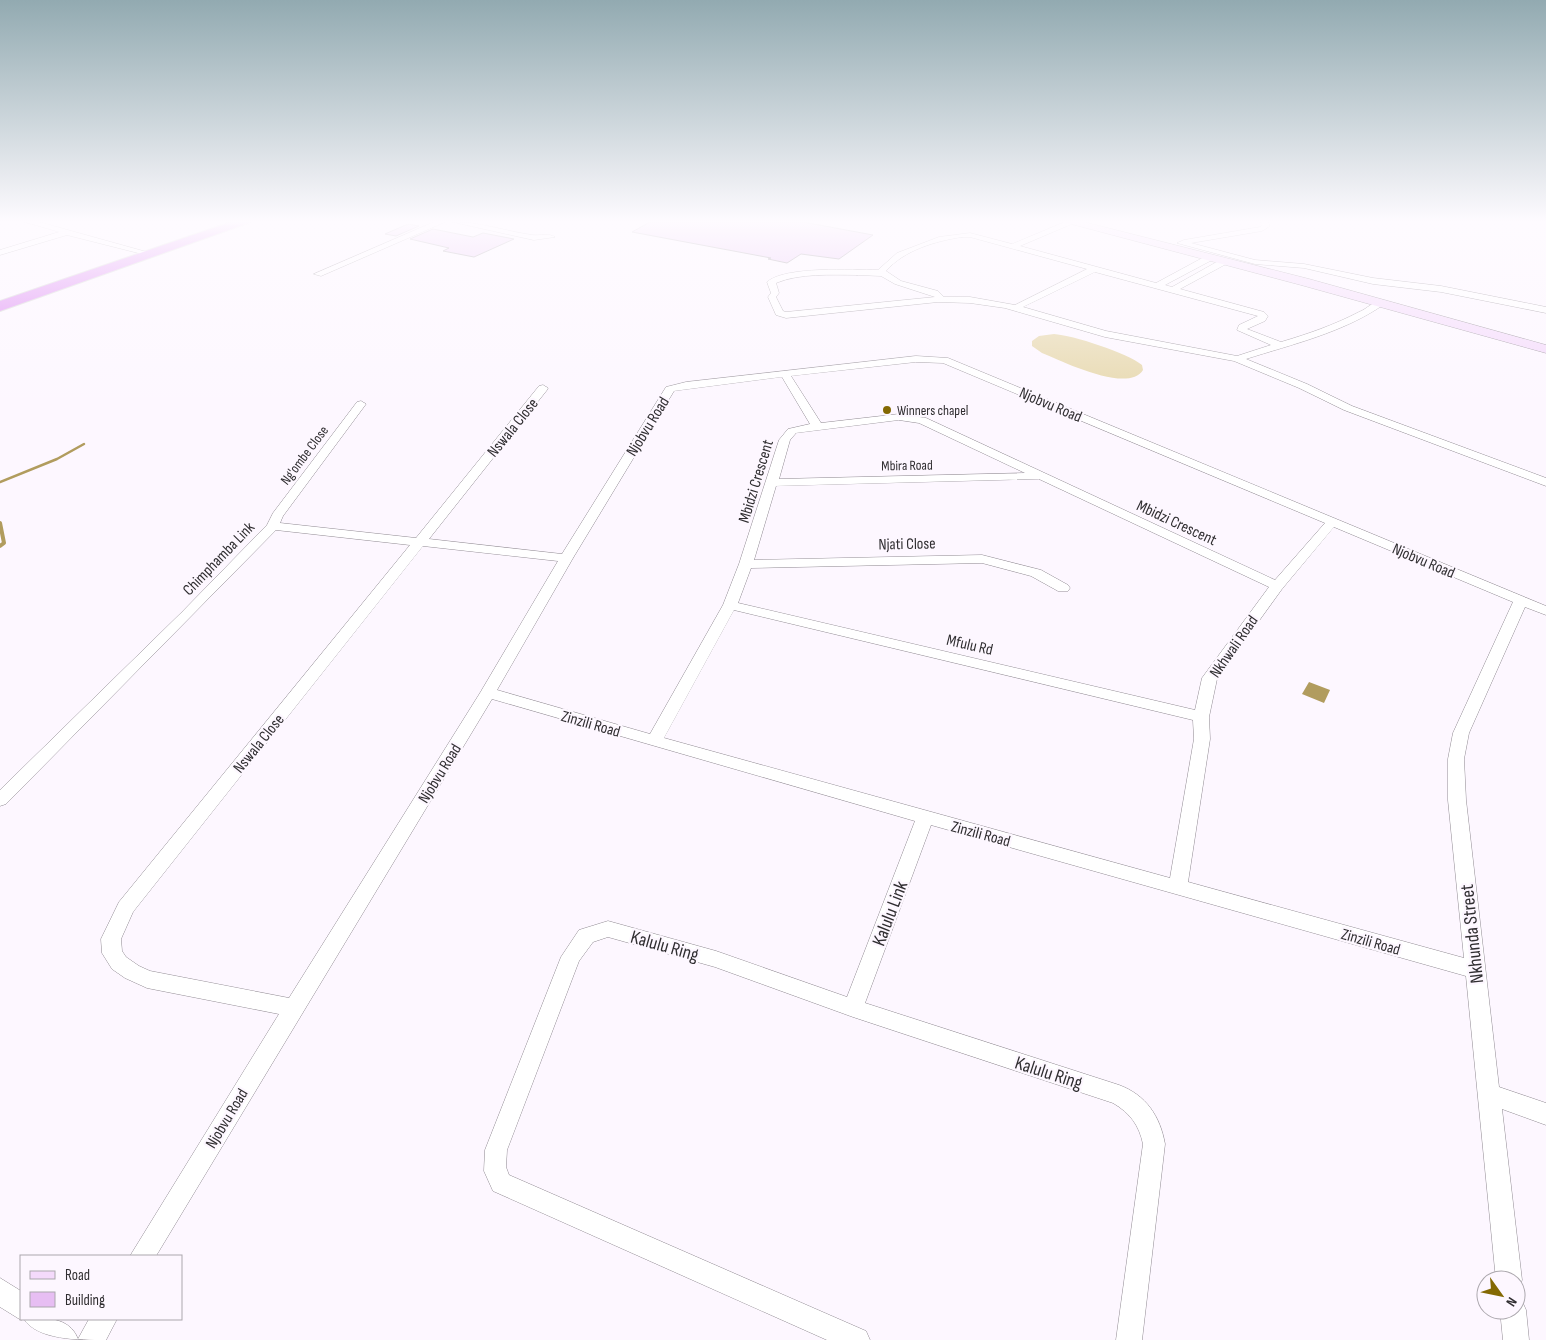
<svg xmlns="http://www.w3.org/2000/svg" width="1546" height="1340" viewBox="0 0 1546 1340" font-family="'Sofia Sans Condensed',sans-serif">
<rect width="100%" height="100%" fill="#fdf7ff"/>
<path fill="#e6d7ab" d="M 1054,334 C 1072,335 1128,353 1142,365 L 1143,370 C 1128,394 1062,361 1042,353 L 1032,346 L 1032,341 L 1039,336 Z"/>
<path fill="#b19c5e" d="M 1309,682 L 1330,690 L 1324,703 L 1302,694 Z"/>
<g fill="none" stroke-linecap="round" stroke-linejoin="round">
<path stroke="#b19c5e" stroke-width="2.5" d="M 0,482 L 57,459 L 84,444"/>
<path stroke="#b19c5e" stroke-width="4" d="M 0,523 L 4,543 L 0,546"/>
</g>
<g fill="#e7bef3" stroke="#8b868d">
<path d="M 650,222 L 803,222 L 873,235 L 839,259 L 801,254 L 787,263 L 768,259 L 771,258 L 632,232 Z"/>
<path d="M 408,224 L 419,226 L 396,236 L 385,234 Z"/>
<path d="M 433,229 L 473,237 L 483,233 L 514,239 L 474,257 L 443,251 L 449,248 L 410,239 Z"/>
</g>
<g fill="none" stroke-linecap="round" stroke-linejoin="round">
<defs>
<g id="street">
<path d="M 25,222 L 39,222 L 154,254 L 150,256 L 67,235 L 0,255 L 0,250 L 59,232 Z"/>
<path d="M 434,222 L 445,222 L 321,276 L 314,274 Z"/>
<path d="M 453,222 C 480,222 505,231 532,235 C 540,236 549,233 555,237 L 534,240 Z"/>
<path d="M 1065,222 L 1074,223 L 1020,246 L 1156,283 L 1206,256 L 1212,256 L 1212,260 L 1165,285 L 1172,287 L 1222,259 L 1228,259 L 1228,263 L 1180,289 L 1264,312 L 1268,316 L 1265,321 L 1247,329 L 1281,342 C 1308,334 1334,325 1359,312 C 1367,309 1374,300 1383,301 L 1383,305 C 1342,333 1293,344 1246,359 L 1307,384 L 1352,406 L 1546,478 L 1546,486 L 1344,410 L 1299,388 L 1234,361 L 1105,337 L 1005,308 L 970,303 L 938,302 L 786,318 L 776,315 L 768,297 L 771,293 L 767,282 C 785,266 853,270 878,270 L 897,253 L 939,237 L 970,233 L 1012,244 ZM 962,237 L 970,237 L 1087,269 L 1015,305 L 970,297 L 944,297 L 938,291 L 901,281 L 886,271 C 904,250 936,241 962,237 ZM 1095,272 L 1258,316 L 1239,325 L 1237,330 L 1271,345 L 1237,356 L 1106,331 L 1023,307 ZM 857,275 L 881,276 L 895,284 L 935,297 L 786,312 L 783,311 L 776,297 L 779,293 L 776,283 C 800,273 831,275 857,275 Z"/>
<path d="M 1260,222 L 1268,222 L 1270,226 L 1262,231 L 1191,243 L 1255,260 L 1304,264 L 1373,278 L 1441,286 L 1546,307 L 1546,313 L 1441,292 L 1373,284 L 1304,268 L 1255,264 L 1177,243 L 1184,240 L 1260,227 L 1262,225 Z"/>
<path d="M 916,356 L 948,358 L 1546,606 L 1546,615 L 1525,607 L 1469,733 L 1464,759 L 1466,800 L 1499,1087 L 1546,1103 L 1546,1125 L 1502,1109 L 1522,1280 L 1518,1289 L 1516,1290 L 1516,1280 L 1496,1280 L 1466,976 L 931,825 L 865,1003 L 1119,1085 C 1146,1095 1160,1116 1165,1144 L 1142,1340 L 1116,1340 L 1143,1144 C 1139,1125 1130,1113 1113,1103 L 853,1017 L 715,967 L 608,937 L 593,942 L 579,961 L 507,1150 L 506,1167 L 509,1175 L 866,1331 L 870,1340 L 827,1340 L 493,1191 L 484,1171 L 485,1150 L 561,957 L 579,930 L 608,921 L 716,951 L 847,997 L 915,821 L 492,699 L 156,1256 L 130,1256 L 279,1014 L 147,988 L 125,978 L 112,969 L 102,953 L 101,939 L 119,902 L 410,545 L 276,530 L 6,804 L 0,806 L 0,790 L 182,612 L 267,525 L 273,513 L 357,402 L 361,401 L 366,404 L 283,516 L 280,523 L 416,538 L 539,386 L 543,385 L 548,388 L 547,390 L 429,539 L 562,554 L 666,387 L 686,382 ZM 916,362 L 943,363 L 1325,523 L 1275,580 L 926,418 L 899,414 L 821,423 L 791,376 ZM 782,377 L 810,424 L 788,429 L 779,440 L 739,564 L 723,605 L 650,734 L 497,690 L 573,558 L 674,391 ZM 899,420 L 919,423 L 1025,473 L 779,479 L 790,440 L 796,433 ZM 1039,479 L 1269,587 L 1202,678 L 1195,710 L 738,603 L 751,568 L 982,563 L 1031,576 L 1058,591 L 1068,591 L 1070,588 L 1068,585 L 1041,570 L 982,555 L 754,560 L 776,486 ZM 1334,527 L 1513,602 L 1453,733 L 1448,759 L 1448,800 L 1464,958 L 1188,882 L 1210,739 L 1209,717 L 1217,679 L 1282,589 ZM 423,546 L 558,561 L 480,693 L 289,998 L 150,971 L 139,966 L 126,957 L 122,951 L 121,939 L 133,912 ZM 734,610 L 1193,720 L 1194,739 L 1170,878 L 664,738 Z"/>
<path d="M 0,1278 L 21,1291 L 21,1319 L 24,1319 L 21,1320 L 0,1307 Z"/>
<path d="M 1516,1298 L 1522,1301 L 1526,1310 L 1529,1340 L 1503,1340 L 1500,1310 L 1516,1310 Z"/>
<path d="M 24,1319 C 45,1318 69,1316 78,1339 L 89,1319 L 117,1319 L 106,1340 C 78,1340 37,1340 24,1319 Z"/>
</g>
<path id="secondary" d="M 1064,222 L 1084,222 L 1309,279 L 1546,345 L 1546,353 L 1301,285 Z"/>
<path id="highway" d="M 231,222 L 251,222 L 0,311 L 0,301 Z"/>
</defs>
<use href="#street" stroke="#918b93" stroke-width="1"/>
<use href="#secondary" stroke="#918b93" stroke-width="1"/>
<use href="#highway" stroke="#d6d5d6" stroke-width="2"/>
<use href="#street" fill="#fff" fill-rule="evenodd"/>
<use href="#secondary" fill="#f4dafb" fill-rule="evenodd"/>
<use href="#highway" fill="#db85f2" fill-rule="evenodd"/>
</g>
<linearGradient id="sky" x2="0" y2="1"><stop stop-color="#92aab1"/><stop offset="0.54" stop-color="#fefbff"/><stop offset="1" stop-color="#fefbff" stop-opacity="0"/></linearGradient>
<rect width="1546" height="410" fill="url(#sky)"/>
<circle fill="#846903" stroke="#fdf7ff" stroke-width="2" cx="887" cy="410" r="5"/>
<g text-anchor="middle" stroke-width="4.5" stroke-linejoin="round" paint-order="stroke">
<g font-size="14" fill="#302e31" stroke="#fdf7ff" text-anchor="start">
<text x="897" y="415">Winners chapel</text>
</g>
<g font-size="14" fill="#302e31" stroke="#fdf7ff">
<text transform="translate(304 455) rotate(-53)" y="5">Ng'ombe Close</text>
<text transform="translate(907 465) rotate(-1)" y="5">Mbira Road</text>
</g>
<g font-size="16" fill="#302e31" stroke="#fdf7ff">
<text transform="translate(1051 404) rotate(23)" y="6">Njobvu Road</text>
<text transform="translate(647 426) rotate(-58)" y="6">Njobvu Road</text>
<text transform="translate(512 427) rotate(-51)" y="6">Nswala Close</text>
<text transform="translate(755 481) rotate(-73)" y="6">Mbidzi Crescent</text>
<text transform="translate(1177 522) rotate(25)" y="6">Mbidzi Crescent</text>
<text transform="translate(907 543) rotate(-1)" y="6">Njati Close</text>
<text transform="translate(218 558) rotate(-46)" y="6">Chimphamba Link</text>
<text transform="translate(1424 560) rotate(23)" y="6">Njobvu Road</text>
<text transform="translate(970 644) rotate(13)" y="6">Mfulu Rd</text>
<text transform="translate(1233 646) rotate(-55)" y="6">Nkhwali Road</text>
<text transform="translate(591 723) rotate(16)" y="6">Zinzili Road</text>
<text transform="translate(258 743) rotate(-51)" y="6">Nswala Close</text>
<text transform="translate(439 773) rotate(-58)" y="6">Njobvu Road</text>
<text transform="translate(981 833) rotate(15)" y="6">Zinzili Road</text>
<text transform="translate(1371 941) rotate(16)" y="6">Zinzili Road</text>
<text transform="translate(226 1118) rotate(-59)" y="6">Njobvu Road</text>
</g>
<g font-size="19" fill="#302e31" stroke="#fdf7ff">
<text transform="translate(889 913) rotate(-69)" y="7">Kalulu Link</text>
<text transform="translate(1471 934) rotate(-96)" y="7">Nkhunda Street</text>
<text transform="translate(665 945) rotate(16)" y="7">Kalulu Ring</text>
<text transform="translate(1049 1072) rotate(18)" y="7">Kalulu Ring</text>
</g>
</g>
<rect x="20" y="1255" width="162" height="65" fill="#fdf7ff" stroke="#aba7ad"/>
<rect x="30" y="1271" width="25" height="8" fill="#f4dafb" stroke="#aba7ad"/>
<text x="65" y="1280" font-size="15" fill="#302e31">Road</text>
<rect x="30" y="1292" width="25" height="15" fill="#e7bef3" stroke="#aba7ad"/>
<text x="65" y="1305" font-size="15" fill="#302e31">Building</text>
<g transform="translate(1501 1295) rotate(123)"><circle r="24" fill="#fdf7ff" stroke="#aba7ad"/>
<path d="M0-4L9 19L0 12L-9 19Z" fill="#846903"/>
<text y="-8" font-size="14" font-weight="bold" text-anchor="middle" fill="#302e31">N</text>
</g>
</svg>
